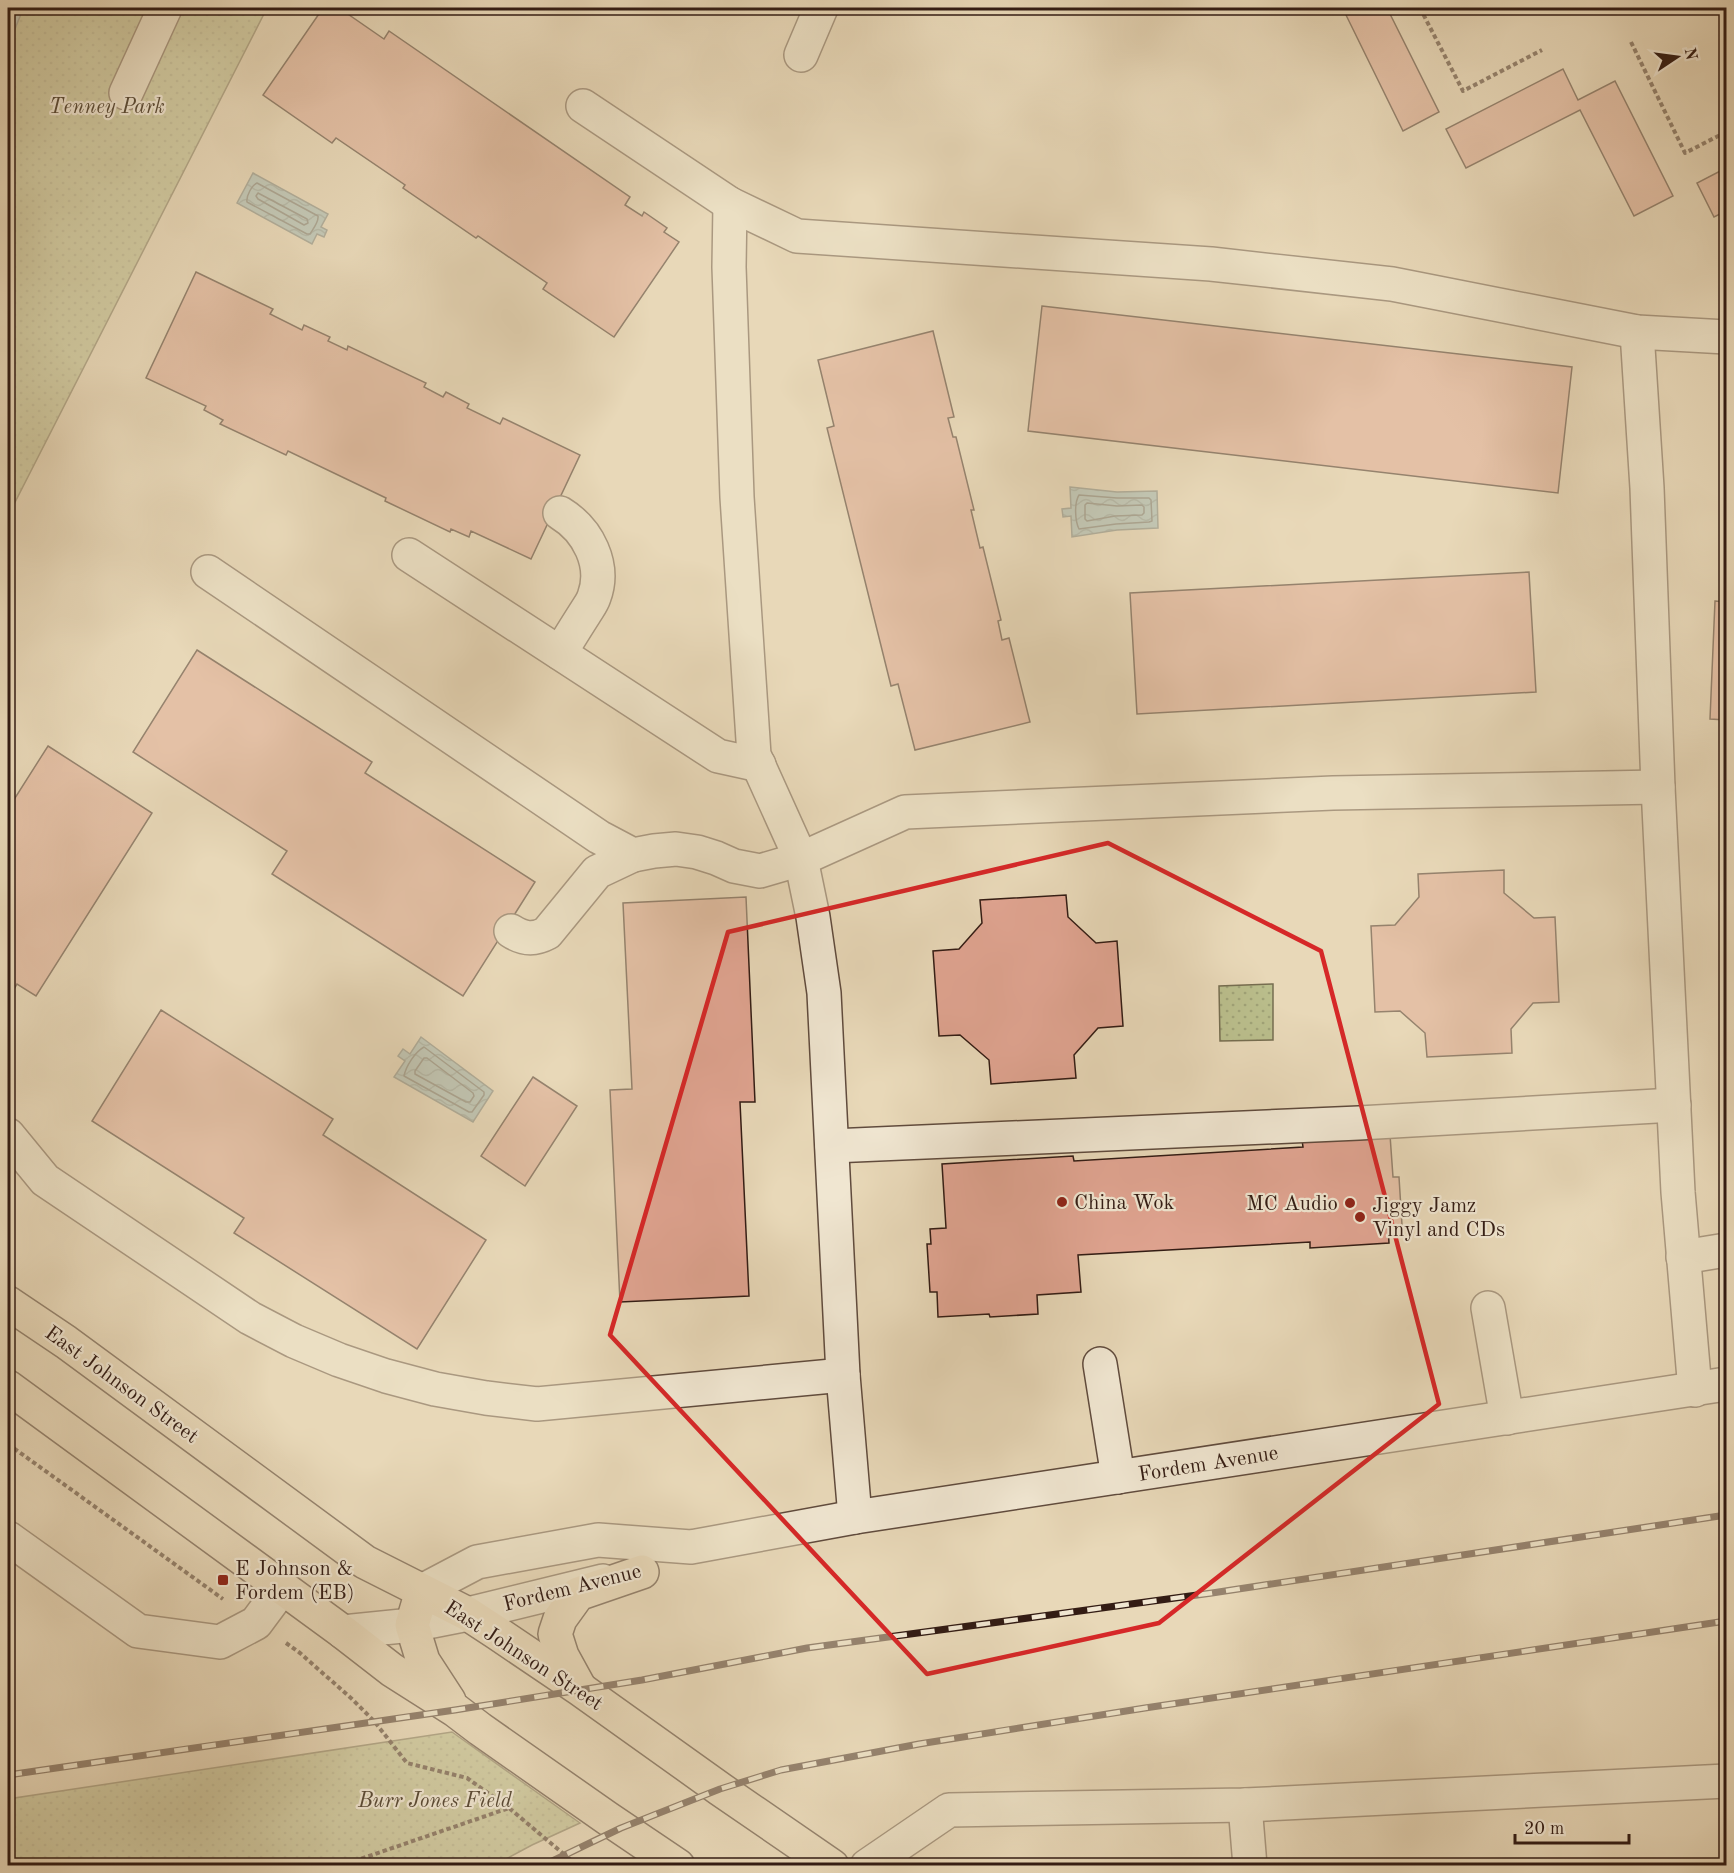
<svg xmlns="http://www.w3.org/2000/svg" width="1734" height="1873" viewBox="0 0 1734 1873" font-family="'Old Standard TT',serif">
<defs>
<pattern id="grass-dots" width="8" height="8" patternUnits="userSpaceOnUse" patternTransform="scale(1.5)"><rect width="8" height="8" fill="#babe8c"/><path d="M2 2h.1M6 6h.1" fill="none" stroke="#a0a378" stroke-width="1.8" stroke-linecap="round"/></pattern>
<pattern id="water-waves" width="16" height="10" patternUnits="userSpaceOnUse" patternTransform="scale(1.5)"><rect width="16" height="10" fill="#9bb8b9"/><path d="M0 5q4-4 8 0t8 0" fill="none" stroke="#7f9595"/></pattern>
</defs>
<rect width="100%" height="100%" fill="#e8d8b8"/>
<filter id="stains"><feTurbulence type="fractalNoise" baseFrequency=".00333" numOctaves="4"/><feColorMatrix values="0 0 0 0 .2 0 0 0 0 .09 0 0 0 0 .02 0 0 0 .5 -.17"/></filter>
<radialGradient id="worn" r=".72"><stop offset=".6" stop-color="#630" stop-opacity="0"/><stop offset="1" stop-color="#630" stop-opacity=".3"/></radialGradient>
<g fill="url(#grass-dots)" stroke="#766d50" stroke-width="1.5">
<path d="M 8,8 L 267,8 L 8,516 Z"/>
<path d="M 1273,984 L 1273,1040 L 1220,1041 L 1219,986 Z"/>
<path d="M 452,1732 L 580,1823 L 532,1845 L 495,1865 L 8,1865 L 8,1799 Z"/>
</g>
<g fill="url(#water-waves)" stroke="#717a77" stroke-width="1.5">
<path d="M 8,8 L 37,8 L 34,15 L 21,14 L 8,46 Z"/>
<path d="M 253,173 L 328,214 L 321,227 L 327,230 L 324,237 L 317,234 L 312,244 L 237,203 Z"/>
<path d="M 1070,487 L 1117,492 L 1157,491 L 1158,528 L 1117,530 L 1072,537 L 1071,516 L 1063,517 L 1062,509 L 1071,508 Z"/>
<path d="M 421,1037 L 493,1091 L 473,1122 L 394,1077 L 405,1061 L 398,1056 L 403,1049 L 410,1054 Z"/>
</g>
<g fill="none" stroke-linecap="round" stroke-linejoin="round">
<g stroke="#676a66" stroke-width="1.5">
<path d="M 257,183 L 318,216 C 319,222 313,229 310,234 L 307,234 L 247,202 C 246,196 252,185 257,183 Z"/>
<path d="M 258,193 L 307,219 L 308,223 L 304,225 L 258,199 L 256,196 Z"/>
<path d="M 1079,495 L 1117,498 L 1149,498 L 1151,500 L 1152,521 L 1149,522 L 1116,524 L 1079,529 C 1075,521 1074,503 1079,495 Z"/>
<path d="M 1087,503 L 1117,506 L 1142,505 L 1144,507 L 1144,513 L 1142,515 L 1115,516 L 1087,521 L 1085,519 L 1085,505 Z"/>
<path d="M 424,1047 L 484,1092 L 484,1095 L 472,1112 L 469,1112 L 404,1076 C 406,1066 415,1052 424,1047 Z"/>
<path d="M 424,1058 L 427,1058 L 473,1093 L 474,1096 L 470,1102 L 466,1102 L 415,1074 L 415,1071 Z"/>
</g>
</g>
<g fill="#e0a491" stroke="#331c14" stroke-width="1.5">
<path d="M 323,8 L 339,8 L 384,39 L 389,31 L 630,197 L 625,205 L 642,216 L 644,212 L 667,228 L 664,232 L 679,242 L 614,337 L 543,289 L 547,283 L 478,236 L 476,238 L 403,188 L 405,185 L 336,138 L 332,143 L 263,95 Z"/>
<path d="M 1357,8 L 1387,8 L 1439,112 L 1403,131 L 1345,13 Z"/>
<path d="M 1563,69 L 1578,100 L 1615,81 L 1673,196 L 1634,216 L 1580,110 L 1466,168 L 1446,129 Z"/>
<path d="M 1726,168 L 1726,211 L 1714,217 L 1697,183 Z"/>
<path d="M 196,272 L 273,309 L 270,314 L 302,330 L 304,325 L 330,337 L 328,341 L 347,350 L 348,346 L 426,383 L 424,387 L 443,397 L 446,392 L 469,404 L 467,408 L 500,424 L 503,418 L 580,455 L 531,559 L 471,531 L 469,537 L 451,529 L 450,532 L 385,501 L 386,498 L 288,451 L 286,455 L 220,424 L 223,420 L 204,410 L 206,406 L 146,378 Z"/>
<path d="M 1042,306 L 1572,367 L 1558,493 L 1028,431 Z"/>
<path d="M 933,331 L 954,417 L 948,418 L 953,437 L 956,437 L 974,510 L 971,510 L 980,548 L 983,547 L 1001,620 L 998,621 L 1002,640 L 1009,638 L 1030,722 L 915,750 L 898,684 L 891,686 L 827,428 L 834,426 L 818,360 Z"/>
<path d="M 1726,432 L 1726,490 L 1722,435 Z"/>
<path d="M 1529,572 L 1536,692 L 1137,714 L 1130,593 Z"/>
<path d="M 1715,601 L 1726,602 L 1726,720 L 1710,719 Z"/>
<path d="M 197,650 L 372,762 L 365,773 L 535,882 L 463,996 L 272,874 L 287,851 L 133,752 Z"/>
<path d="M 48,746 L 152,813 L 36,996 L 17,984 L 8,1000 L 8,809 Z"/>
<path d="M 1504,870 L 1504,893 L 1534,918 L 1555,917 L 1559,1002 L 1533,1003 L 1511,1029 L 1512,1053 L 1427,1057 L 1425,1033 L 1400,1011 L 1375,1012 L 1371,926 L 1395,925 L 1419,897 L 1418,874 Z"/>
<path d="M 1066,895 L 1068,917 L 1096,943 L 1117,941 L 1123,1026 L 1098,1028 L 1074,1055 L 1076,1078 L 991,1084 L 989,1060 L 960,1035 L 939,1036 L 933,951 L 959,949 L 982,923 L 980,900 Z"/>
<path d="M 746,897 L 755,1102 L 740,1102 L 749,1296 L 620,1302 L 610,1090 L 632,1089 L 623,903 Z"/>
<path d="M 161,1010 L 333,1119 L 323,1135 L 486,1240 L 417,1349 L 234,1233 L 244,1218 L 92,1121 Z"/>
<path d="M 533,1077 L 577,1106 L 525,1186 L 481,1156 Z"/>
<path d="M 1390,1135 L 1393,1177 L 1399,1177 L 1402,1225 L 1388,1226 L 1389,1243 L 1310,1248 L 1310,1242 L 1078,1255 L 1081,1292 L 1037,1295 L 1038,1314 L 990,1317 L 989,1314 L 938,1317 L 937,1292 L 930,1292 L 927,1244 L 931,1244 L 930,1229 L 946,1228 L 942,1164 L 1073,1156 L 1074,1161 L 1303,1147 L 1302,1140 Z"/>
</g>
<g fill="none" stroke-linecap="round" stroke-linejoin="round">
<defs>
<g id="minor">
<path d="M 801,55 L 821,8"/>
<path d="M 126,93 L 165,8"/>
<path d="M 583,106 L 730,204 L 797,236 L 1211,264 L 1392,284 L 1637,332 L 1726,337"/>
<path d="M 730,204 L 729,267 L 737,497 L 754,755 L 801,859 L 813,917 L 824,993 L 843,1375 L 855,1517"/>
<path d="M 1637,332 L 1647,488 L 1658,787 L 1678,1192 L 1695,1390"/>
<path d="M 560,513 C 588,530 606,565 594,597 C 592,603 588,608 585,613 C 576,627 568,640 560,653"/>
<path d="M 409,555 L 718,756 L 759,765"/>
<path d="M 208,572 L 599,837 L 633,855 L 654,851 L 676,849 L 697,852 L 716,858 L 734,866 L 760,871 L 801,859 L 905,812 L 1333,793 L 1658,787"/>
<path d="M 511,931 C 523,939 534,940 547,933 L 597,872 L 633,855"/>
<path d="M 8,1135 L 45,1180 L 250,1318 L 294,1341 L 339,1360 L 386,1376 L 435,1389 L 486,1398 L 537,1404 L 843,1375"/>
<path d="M 832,1146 L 1359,1123 L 1674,1105"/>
<path d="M 1683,1257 L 1726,1250"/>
<path d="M 1488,1308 L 1507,1418"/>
<path d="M 1100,1364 L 1118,1477"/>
<path d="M 8,1538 L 138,1631 L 220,1642 L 256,1623 L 282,1588"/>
<path d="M 422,1591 L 477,1562 L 598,1540 L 691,1547 L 855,1517 L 1726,1384"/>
<path d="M 343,1632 L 412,1625 L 468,1614 L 603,1581"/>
<path d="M 1245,1805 L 1250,1866"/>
<path d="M 867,1866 L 949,1810 L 1245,1805 L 1726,1781"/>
</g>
<g id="major">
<path d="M 8,1303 L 66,1342 L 365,1562 L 468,1614 L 497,1633 L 580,1689 L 720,1789 L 832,1866"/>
<path d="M 8,1387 L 343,1632 L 392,1670 L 455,1710 L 480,1729 L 607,1818 L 678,1866"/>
<path d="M 422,1591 L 412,1625 L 423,1661 L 449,1701"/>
<path d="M 579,1687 L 562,1656 L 555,1634 L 560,1619 L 578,1594 L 642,1572"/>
</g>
</defs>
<use href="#minor" stroke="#604b3d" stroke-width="36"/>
<use href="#major" stroke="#331c14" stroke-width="36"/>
<g stroke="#331c14" stroke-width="4" stroke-dasharray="4.5 3" stroke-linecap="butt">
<path d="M 1420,8 L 1463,91 L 1542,50"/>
<path d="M 1631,42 L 1685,153 L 1726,132"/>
<path d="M 8,1444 L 223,1599"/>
<path d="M 286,1643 L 300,1653 L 352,1699 L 374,1721 L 407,1763 L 467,1778 L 509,1808 L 578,1866"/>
<path d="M 340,1866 L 509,1808"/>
</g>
<use href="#minor" stroke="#f0e6d1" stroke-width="33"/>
<use href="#major" stroke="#e8d8b8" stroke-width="33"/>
<defs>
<g id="rail">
<path d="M 8,1775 L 455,1710 L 642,1680 L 807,1648 L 1212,1593 L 1726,1515"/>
<path d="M 542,1866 L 621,1828 L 720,1789 L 781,1770 L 919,1744 L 1145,1708 L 1726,1621"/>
</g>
</defs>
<use href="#rail" stroke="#331c14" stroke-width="7"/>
<use href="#rail" stroke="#f0e6d1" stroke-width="4.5" stroke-dasharray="14" stroke-linecap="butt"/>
</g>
<path d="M0 0H1734V1873H0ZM 1108,843 L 1321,951 L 1439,1404 L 1159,1623 L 927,1674 L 610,1335 L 728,932 Z" fill="#e8d8b8" fill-opacity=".55" fill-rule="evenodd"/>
<path fill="none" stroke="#d62828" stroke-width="4.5" stroke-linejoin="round" d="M 1108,843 L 1321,951 L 1439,1404 L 1159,1623 L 927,1674 L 610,1335 L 728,932 Z"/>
<g fill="#8f2418" stroke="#f0e6d1" stroke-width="2">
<circle cx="1062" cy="1202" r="6"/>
<circle cx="1350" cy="1203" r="6"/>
<circle cx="1360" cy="1217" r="6"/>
<rect x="217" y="1574" width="12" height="12" rx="3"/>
</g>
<g text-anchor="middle" stroke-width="4.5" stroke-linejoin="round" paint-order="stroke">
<g font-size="21" font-style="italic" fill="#5c4d38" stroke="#f0e6d1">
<text x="107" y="113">Tenney Park</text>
<text x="435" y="1807">Burr Jones Field</text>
</g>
<g font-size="21" fill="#331c14" stroke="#f0e6d1" text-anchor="start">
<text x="1074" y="1209">China Wok</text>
<text x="1338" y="1210" text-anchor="end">MC Audio</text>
<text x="1372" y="1212">Jiggy Jamz<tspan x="1372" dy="24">Vinyl and CDs</tspan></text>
<text x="235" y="1575">E Johnson &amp;<tspan x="235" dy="24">Fordem (EB)</tspan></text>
</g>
<g font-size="21" fill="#331c14" stroke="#f0e6d1">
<text transform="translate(122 1384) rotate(36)" y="7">East Johnson Street</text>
<text transform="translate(1208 1463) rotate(-9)" y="7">Fordem Avenue</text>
<text transform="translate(572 1587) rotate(-14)" y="7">Fordem Avenue</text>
<text transform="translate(524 1655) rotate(33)" y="7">East Johnson Street</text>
</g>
</g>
<rect width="1734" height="1873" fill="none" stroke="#e8d8b8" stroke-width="30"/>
<rect x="9" y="9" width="1716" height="1855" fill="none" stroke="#331c14" stroke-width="3"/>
<rect x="15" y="15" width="1704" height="1843" fill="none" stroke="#331c14" stroke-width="1.5"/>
<g transform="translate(1677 57) rotate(77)" stroke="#f0e6d1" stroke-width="4.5" paint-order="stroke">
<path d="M0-4.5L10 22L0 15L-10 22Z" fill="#331c14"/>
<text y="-9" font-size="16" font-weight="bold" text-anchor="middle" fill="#331c14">N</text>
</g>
<path d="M1515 1834v9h114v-9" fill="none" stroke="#331c14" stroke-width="3"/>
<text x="1524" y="1834" font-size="18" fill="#331c14" stroke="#f0e6d1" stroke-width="4.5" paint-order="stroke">20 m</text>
<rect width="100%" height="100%" filter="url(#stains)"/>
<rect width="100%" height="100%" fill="url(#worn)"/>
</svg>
